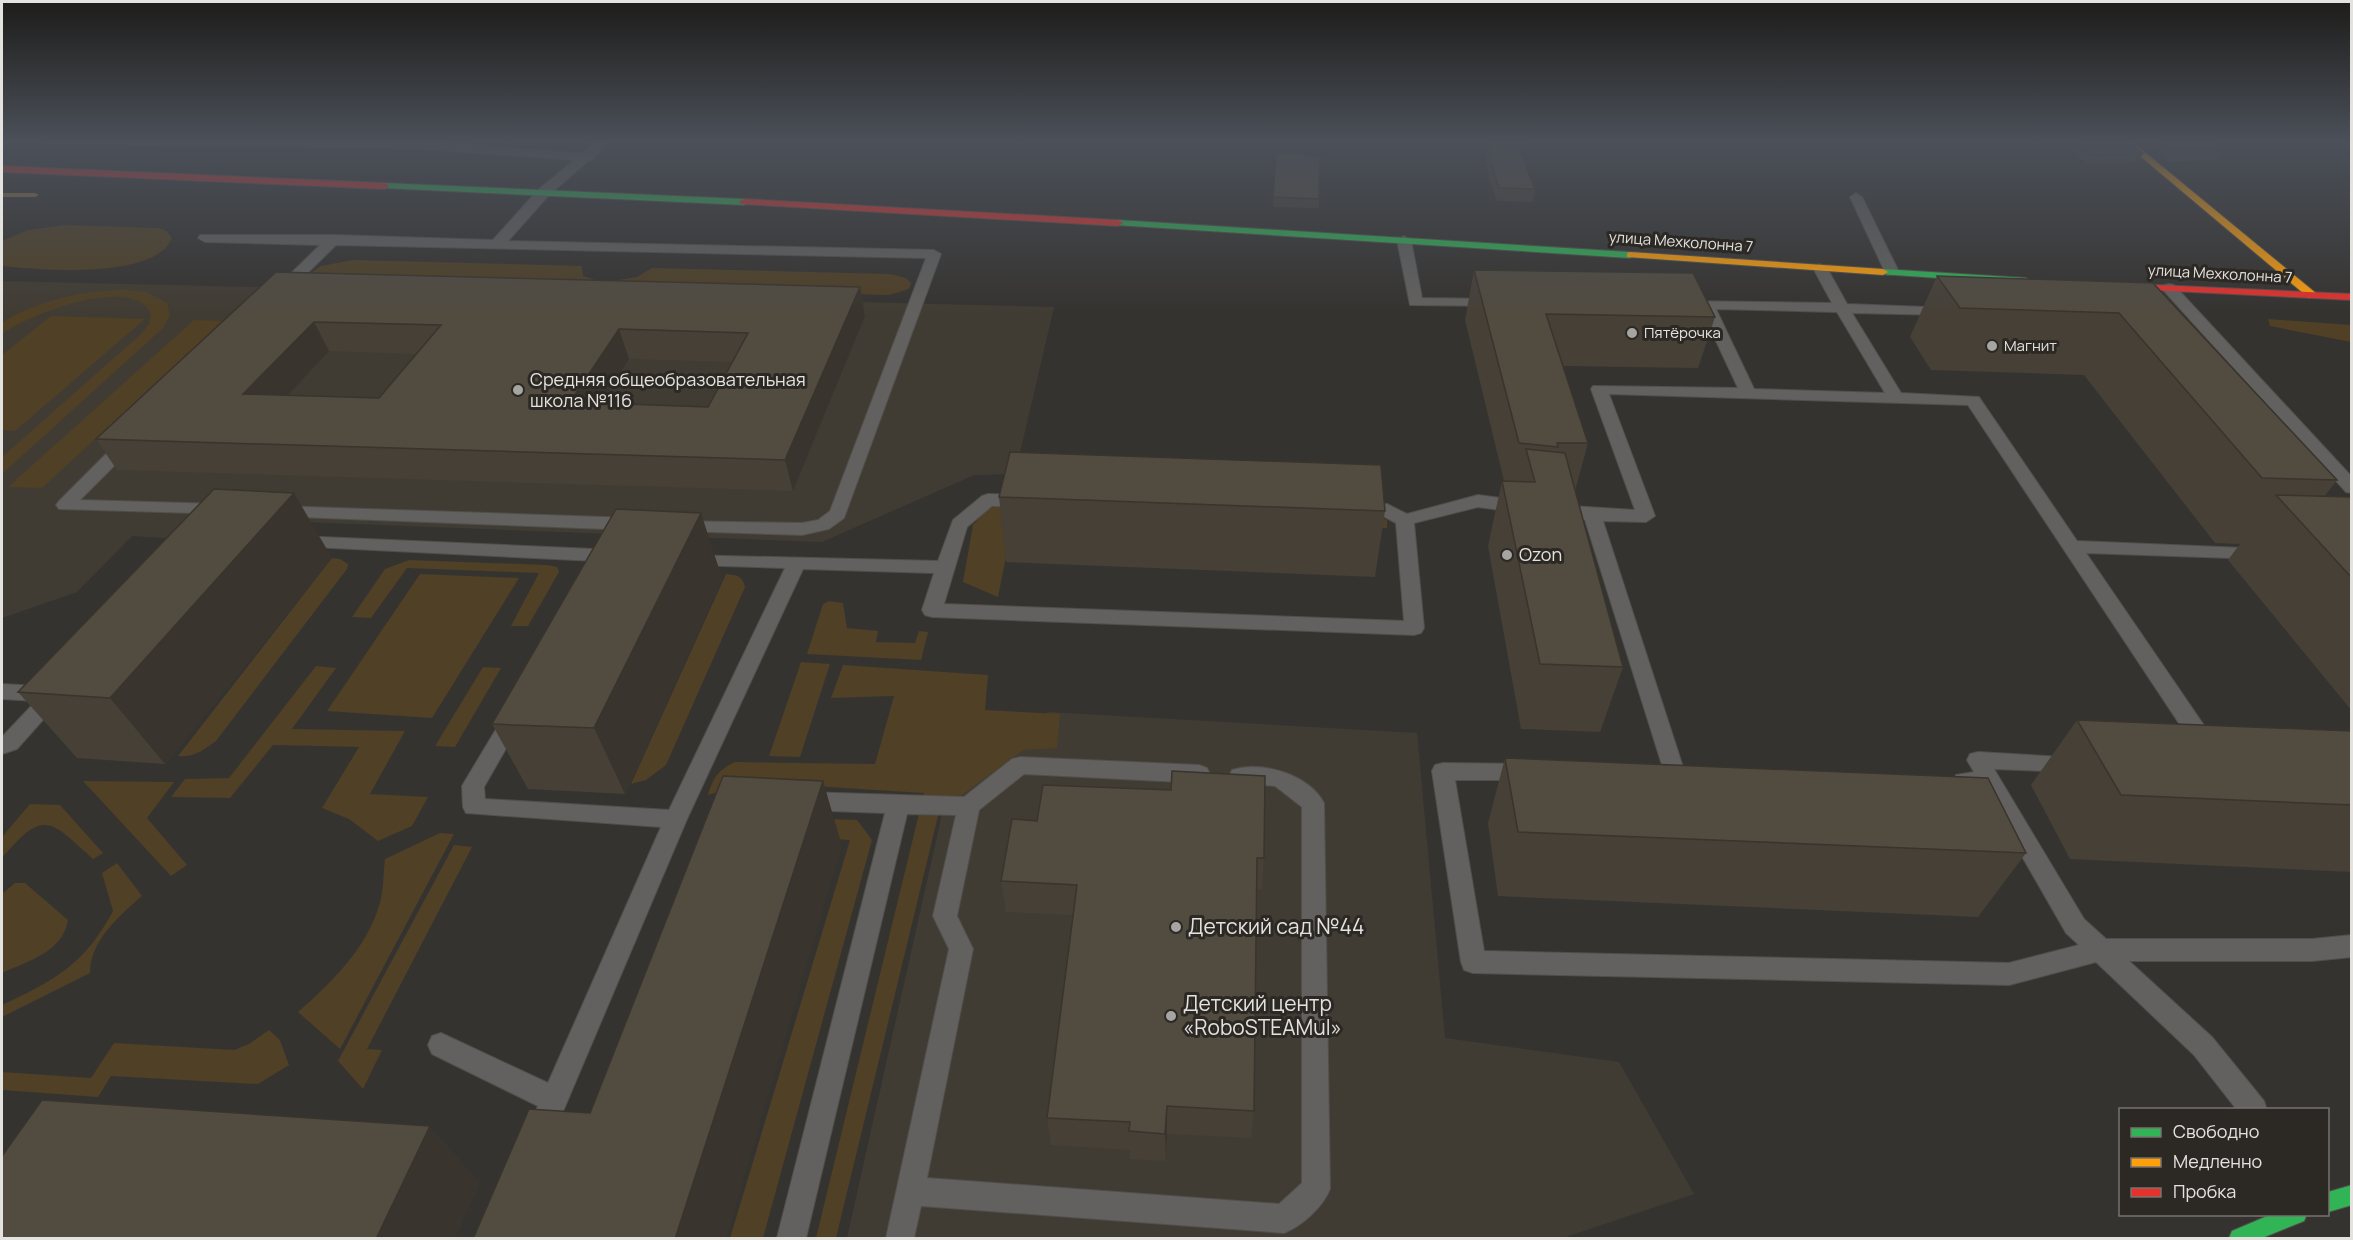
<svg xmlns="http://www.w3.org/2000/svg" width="2353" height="1240" viewBox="0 0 2353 1240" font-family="Manrope,sans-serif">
<rect width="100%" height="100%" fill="#353330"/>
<g fill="#413c33">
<path d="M 2,281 L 304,288 L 1054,307 L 1015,474 L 974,475 L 822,542 L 277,521 L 211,541 L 132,536 L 77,592 L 2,618 Z"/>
<path d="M 1048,712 L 1417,733 L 1445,1038 L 1619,1062 L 1694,1194 L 1563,1238 L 847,1238 L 956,752 Z"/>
</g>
<g fill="#4f4026">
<path d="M 65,225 L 159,228 L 167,231 L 172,238 C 156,280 37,270 2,266 L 2,241 L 28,230 Z"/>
<path d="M 353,260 L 582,266 L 583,276 L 596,280 L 591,287 L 309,274 L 321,266 Z"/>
<path d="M 652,268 L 890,274 L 906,278 L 911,283 L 909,289 L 889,295 L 614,288 L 619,280 L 637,277 Z"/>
<path d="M 125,290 L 147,292 L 167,303 L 170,315 L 163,328 L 2,474 L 2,457 L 140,335 L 149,324 L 151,314 C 133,273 26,316 2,334 L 2,322 C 38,301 82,290 125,290 Z"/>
<path d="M 51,316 L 145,319 L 15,431 L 2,430 L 2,355 Z"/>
<path d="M 2268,319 L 2351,325 L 2351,342 L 2270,326 Z"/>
<path d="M 194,320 L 223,321 L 42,488 L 8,487 Z"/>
<path d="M 989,507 L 1371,514 L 1387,520 L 1387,528 L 1013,521 L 998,597 L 963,582 L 973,525 Z"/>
<path d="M 332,558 L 340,559 L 348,564 L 347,569 L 216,741 C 203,750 194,758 178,756 Z"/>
<path d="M 409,560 L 547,565 L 557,567 L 559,572 L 528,626 L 511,626 L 539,573 L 407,568 L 371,618 L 352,617 L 385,569 Z"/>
<path d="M 420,574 L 519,578 L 432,718 L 327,711 Z"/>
<path d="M 726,574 C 738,575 742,576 745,587 L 666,765 L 646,780 L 631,784 Z"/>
<path d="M 829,601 L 843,603 L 847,628 L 878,631 L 876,642 L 915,643 L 919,631 L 928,632 L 921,660 L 807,654 L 823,604 Z"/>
<path d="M 801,662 L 830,664 L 800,757 L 769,756 Z"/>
<path d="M 843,665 L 988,675 L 985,710 L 1060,714 L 1057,748 L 1023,750 L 939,812 L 836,1238 L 816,1238 L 924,793 L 764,783 L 742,785 L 708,795 C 713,778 718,770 735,762 L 875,764 L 894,696 L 831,698 Z"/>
<path d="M 316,666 L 336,668 L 292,729 L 405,731 L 370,794 L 428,797 L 412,826 L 378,841 L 349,819 L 322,808 L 359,747 L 273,745 L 230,798 L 171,797 L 185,779 L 229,778 Z"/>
<path d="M 483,667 L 501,668 L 455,747 L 435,746 Z"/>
<path d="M 83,781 L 174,782 L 147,818 L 187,865 L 171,876 Z"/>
<path d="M 30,804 L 60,805 L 103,853 L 93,859 C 50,820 44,808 2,858 L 2,837 Z"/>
<path d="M 738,815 L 857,820 L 872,840 L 763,1238 L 730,1238 L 850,840 L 743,834 Z"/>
<path d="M 440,833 L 454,834 L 340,1049 L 298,1012 C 331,983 366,949 379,906 C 384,891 383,874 385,859 Z"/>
<path d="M 454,845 L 472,847 L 367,1049 L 382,1050 L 363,1089 L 338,1061 Z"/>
<path d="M 117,863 L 142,896 C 119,916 90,941 90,973 L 2,1017 L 2,1005 C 55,980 84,965 113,911 L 102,873 Z"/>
<path d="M 15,883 L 25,883 L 68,920 C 63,952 28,961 2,973 L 2,894 Z"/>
<path d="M 269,1030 L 280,1040 L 289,1065 L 258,1084 L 111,1076 L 98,1097 L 2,1090 L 2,1072 L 91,1078 L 114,1043 L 234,1050 L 249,1044 Z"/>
</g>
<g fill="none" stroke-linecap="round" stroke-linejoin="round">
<path fill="#8f7443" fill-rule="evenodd" d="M 2,193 L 35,193 L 39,195 L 35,197 L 2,197 Z"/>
<defs>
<g id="lane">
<path d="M 41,140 L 406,140 L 582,153 L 597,140 L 610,140 L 592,160 L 588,161 L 548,196 L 508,241 L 934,250 L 941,254 L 844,518 L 829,529 L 802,535 L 680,531 L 671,525 L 674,521 L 802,523 L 818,520 L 830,511 L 926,258 L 336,245 L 287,293 L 282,294 L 275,290 L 277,287 L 320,245 L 205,242 L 198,238 L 200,235 L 334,235 L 493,240 L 538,190 L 574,160 L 406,148 L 47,144 Z"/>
<path d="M 1856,193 L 1862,197 L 1899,272 L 1897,275 L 1887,275 L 1885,272 L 1850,197 Z"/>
<path d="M 1404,236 L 1411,240 L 1422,298 L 1495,299 L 1502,303 L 1500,306 L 1410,305 L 1397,240 Z"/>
<path d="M 1820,264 L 1827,268 L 1847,304 L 1952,308 L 1954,311 L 1947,315 L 1852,313 L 1901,393 L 1979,397 L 2077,541 L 2268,549 L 2270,553 L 2268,557 L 2261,559 L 2086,553 L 2214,740 L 2217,746 L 2214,752 L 2206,754 L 2198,752 L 1968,405 L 1609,394 L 1655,516 L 1646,522 L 1603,521 L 1683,767 L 1697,770 L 1700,776 L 1697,782 L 1689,785 L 1667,781 L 1585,520 L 1555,517 L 1546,511 L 1555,505 L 1635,510 L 1591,389 L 1593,386 L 1738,388 L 1701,309 L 1678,307 L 1676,304 L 1678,301 L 1832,303 L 1813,268 ZM 1716,309 L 1837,312 L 1885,393 L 1754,389 Z"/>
<path d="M 2169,284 L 2174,285 L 2352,477 L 2352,493 L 2346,492 L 2164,291 L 2162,288 L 2164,285 Z"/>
<path d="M 129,436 L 135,437 L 137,441 L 135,445 L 80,500 L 222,504 L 228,506 L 231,510 L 228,514 L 59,509 L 56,505 L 59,501 L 123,437 Z"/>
<path d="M 988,494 L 1387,504 L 1407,514 L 1478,495 L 1523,501 L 1532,507 L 1523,513 L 1478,507 L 1414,523 L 1424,628 L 1421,633 L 1414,635 L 932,617 L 925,615 L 922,610 L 934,573 L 803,569 L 687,819 L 550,1142 L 540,1146 L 530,1142 L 526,1133 L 538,1106 L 432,1054 L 428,1045 L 432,1036 L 441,1033 L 548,1083 L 661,827 L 466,813 L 463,807 L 462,786 L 507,711 L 514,709 L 521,711 L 524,717 L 484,787 L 485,799 L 669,810 L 785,568 L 690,565 L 683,563 L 681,559 L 683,555 L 938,561 L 953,520 L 982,496 ZM 992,506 L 1383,516 L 1396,523 L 1404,621 L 944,604 L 967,527 Z"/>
<path d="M 278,506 L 633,518 L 642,524 L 633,530 L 272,516 L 269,512 Z"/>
<path d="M 298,536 L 616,550 L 623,552 L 625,556 L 623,560 L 616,562 L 292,546 L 289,542 Z"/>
<path d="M 2,684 L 55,687 L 62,690 L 65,695 L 17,749 L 2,754 L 2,737 L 36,701 L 2,699 Z"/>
<path d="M 1978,752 L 2081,758 L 2084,764 L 2081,770 L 2073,772 L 1994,769 L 2084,919 L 2106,939 L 2312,939 L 2352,935 L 2352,957 L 2312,961 L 2129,961 L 2212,1037 L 2264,1101 L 2267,1110 L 2237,1110 L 2194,1055 L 2096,962 L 2009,985 L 1473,973 L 1464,970 L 1461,962 L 1432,771 L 1435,765 L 1443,763 L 1528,764 L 1536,766 L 1539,772 L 1536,778 L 1528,780 L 1455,780 L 1484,951 L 2009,963 L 2079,945 L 2066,933 L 1984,790 L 1956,787 L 1953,781 L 1956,775 L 1974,772 L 1967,760 L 1970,754 Z"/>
<path d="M 1020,757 L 1199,765 L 1207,768 L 1210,774 L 1207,780 L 1199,783 L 1024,774 L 979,810 L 957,916 L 973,949 L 927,1178 L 1279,1204 L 1302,1183 L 1302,807 L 1275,786 L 1232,782 L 1229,776 L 1232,770 C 1262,760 1309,775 1324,803 L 1330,1189 C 1323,1207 1302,1226 1284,1233 L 921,1206 L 914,1238 L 886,1238 L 949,949 L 933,916 L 956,815 L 907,814 L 806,1238 L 777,1238 L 885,813 L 804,810 L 796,807 L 793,801 L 796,795 L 804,792 L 964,797 L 1012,759 Z"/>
</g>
<g id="fast">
<path d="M 385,183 L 744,199 L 749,202 L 744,205 L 382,188 L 382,184 Z"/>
<path d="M 1118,220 L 1630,252 L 1635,255 L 1630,258 L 1115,225 L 1115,221 Z"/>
<path d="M 1883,269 L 2026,278 L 2031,281 L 2026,284 L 1880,274 L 1878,272 Z"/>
<path d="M 2352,1185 L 2352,1205 L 2328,1212 L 2328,1192 Z"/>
<path d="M 2272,1214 L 2307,1214 L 2304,1221 L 2262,1238 L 2229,1238 L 2232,1231 Z"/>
</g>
<g id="slow">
<path d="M 2121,140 L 2130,140 L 2317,294 L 2317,298 L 2309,298 Z"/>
<path d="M 1630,252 L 1883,269 L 1888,272 L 1883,275 L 1627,257 L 1627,253 Z"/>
</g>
<g id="jam">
<path d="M 2,166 L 385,183 L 389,186 L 385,189 L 2,172 Z"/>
<path d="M 744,199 L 1118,220 L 1123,223 L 1118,226 L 741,204 L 739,202 Z"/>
<path d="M 2114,283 L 2352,294 L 2352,300 L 2110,288 L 2109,286 Z"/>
</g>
</defs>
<use href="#lane" stroke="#514f4c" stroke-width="2"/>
<use href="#fast" stroke="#514f4c" stroke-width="2"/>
<use href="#slow" stroke="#514f4c" stroke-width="2"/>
<use href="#jam" stroke="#514f4c" stroke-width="2"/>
<use href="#lane" fill="#62615f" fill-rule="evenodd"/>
<use href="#fast" fill="#30b455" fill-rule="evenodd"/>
<use href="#slow" fill="#ff9f0a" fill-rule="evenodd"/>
<use href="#jam" fill="#e5322d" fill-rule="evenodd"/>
</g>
<g fill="#464037" fill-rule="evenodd">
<path d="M 1483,140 L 1516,140 L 1535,189 L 1533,202 L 1497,201 L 1489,179 Z"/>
<path d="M 2057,140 L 2127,140 L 2143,153 L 2138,163 L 2088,164 Z"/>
<path d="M 2142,140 L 2209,140 L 2224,151 L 2218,160 L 2168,162 Z"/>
<path d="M 1276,152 L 1306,156 L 1319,199 L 1319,208 L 1273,207 Z"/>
<path d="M 1474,270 L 1715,317 L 1698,368 L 1563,366 L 1588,443 L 1575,491 L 1623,667 L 1600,732 L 1521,729 L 1488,546 L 1502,481 L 1504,481 L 1465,320 Z"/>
<path d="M 276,272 L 860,287 L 865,316 L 793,491 L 117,470 L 96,439 ZM 329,351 L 416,354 L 379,398 L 288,395 ZM 629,359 L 732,362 L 708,407 L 601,403 Z"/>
<path d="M 1937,276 L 2153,283 L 2337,480 L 2324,497 L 2352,497 L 2352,711 L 2228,560 L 2240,544 L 2215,543 L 2084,375 L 1931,370 L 1910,337 Z"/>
<path d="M 999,497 L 1385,511 L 1375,577 L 1006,562 Z"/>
<path d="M 332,558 L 165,764 L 77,758 L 18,692 Z"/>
<path d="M 722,578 L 625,794 L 528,789 L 492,724 Z"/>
<path d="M 2077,720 L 2352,731 L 2352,872 L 2070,859 L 2031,785 Z"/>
<path d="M 1505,758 L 2026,853 L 1978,917 L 1498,896 L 1488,823 Z"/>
<path d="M 1037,821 L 1264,858 L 1262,889 L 1257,889 L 1254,1111 L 1251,1138 L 1167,1134 L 1166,1161 L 1130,1159 L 1130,1150 L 1051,1145 L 1047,1118 L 1073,915 L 1006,912 L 1001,881 Z"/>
</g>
<g fill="#39342d">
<path d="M 860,287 L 865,316 L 793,491 L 785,460 Z"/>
<path d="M 314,322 L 329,351 L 261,424 L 243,394 Z"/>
<path d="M 619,329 L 629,359 L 582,433 L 570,402 Z"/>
<path d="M 294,493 L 332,558 L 165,764 L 110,698 Z"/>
<path d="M 701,513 L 722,578 L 625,794 L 594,728 Z"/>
<path d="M 823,781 L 842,846 L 726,1239 L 675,1239 Z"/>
<path d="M 1167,1106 L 1167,1134 L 1166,1161 L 1165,1134 Z"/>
<path d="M 430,1126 L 480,1183 L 455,1239 L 376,1239 Z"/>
</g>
<g fill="#514b40" stroke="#39342d" stroke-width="1.5" fill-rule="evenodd">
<path d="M 1487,140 L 1516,140 L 1535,189 L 1499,188 L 1492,166 Z"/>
<path d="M 2074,140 L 2127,140 L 2143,153 L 2093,155 Z"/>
<path d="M 2158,140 L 2209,140 L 2224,151 L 2173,152 Z"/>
<path d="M 1276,152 L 1306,153 L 1306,156 L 1320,157 L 1319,199 L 1273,197 Z"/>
<path d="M 1474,270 L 1693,273 L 1715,317 L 1546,314 L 1588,443 L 1557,443 L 1558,447 L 1519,443 Z"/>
<path d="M 276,272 L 860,287 L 785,460 L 96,439 ZM 314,322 L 441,325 L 379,398 L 243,394 ZM 619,329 L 748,333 L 708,407 L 570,402 Z"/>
<path d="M 1937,276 L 2153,283 L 2337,480 L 2262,478 L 2119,313 L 1960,308 Z"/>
<path d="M 1526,449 L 1565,453 L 1623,667 L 1540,664 L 1502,481 L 1535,482 Z"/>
<path d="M 1010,452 L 1381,465 L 1385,511 L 999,497 Z"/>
<path d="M 214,489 L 294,493 L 110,698 L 18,692 Z"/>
<path d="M 2276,495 L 2352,497 L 2352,578 Z"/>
<path d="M 616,509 L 701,513 L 594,728 L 492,724 Z"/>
<path d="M 2077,720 L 2352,731 L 2352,805 L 2121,795 Z"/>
<path d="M 1505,758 L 1988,778 L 2026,853 L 1518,832 Z"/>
<path d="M 1172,771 L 1265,776 L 1264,858 L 1257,858 L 1254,1111 L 1167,1106 L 1165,1134 L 1129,1131 L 1130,1122 L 1047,1118 L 1077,885 L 1001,881 L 1012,819 L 1037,821 L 1043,785 L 1171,790 Z"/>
<path d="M 723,776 L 823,781 L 675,1239 L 473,1239 L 529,1109 L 590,1113 Z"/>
<path d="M 42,1100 L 430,1126 L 376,1239 L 2,1239 L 2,1156 Z"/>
</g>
<linearGradient id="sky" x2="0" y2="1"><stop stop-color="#1d1c1a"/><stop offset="0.45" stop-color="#4b5059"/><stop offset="1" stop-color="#4b5059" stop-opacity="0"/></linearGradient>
<rect width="2353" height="314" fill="url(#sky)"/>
<g fill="#a7a5a2" stroke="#2c2925" stroke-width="2">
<circle cx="1632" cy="333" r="6"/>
<circle cx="1992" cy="346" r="6"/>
<circle cx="518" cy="390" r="6"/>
<circle cx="1507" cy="555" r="6"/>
<circle cx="1176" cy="927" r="6"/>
<circle cx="1171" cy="1016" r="6"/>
</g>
<g text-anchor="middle" stroke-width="6" stroke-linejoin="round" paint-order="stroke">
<g font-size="15" fill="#e4e2df" stroke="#2c2925">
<text transform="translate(1681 242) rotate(4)" y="5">улица Мехколонна 7</text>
<text transform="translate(2220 274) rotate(3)" y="5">улица Мехколонна 7</text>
</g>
<g font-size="15" fill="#e4e2df" stroke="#2c2925" text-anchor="start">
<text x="1644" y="338">Пятёрочка</text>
<text x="2004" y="351">Магнит</text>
</g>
<g font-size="18" fill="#e4e2df" stroke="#2c2925" text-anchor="start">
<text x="530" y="386">Средняя общеобразовательная<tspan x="530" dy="21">школа №116</tspan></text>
<text x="1519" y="561">Ozon</text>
</g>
<g font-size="21" fill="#e4e2df" stroke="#2c2925" text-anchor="start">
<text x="1188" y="934">Детский сад №44</text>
<text x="1183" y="1011">Детский центр<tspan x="1183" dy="24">«RoboSTEAMul»</tspan></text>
</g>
</g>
<rect width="2353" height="1240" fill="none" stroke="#e4e2df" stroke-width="6"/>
<rect x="2119" y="1108" width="210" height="108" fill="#2c2925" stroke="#76736f" stroke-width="1.5"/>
<rect x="2131" y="1128" width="30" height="9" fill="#30b455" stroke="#76736f" stroke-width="1.5"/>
<text x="2173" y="1138" font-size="18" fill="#e4e2df">Свободно</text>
<rect x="2131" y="1158" width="30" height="9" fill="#ff9f0a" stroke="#76736f" stroke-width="1.5"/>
<text x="2173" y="1168" font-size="18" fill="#e4e2df">Медленно</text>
<rect x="2131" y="1188" width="30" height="9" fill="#e5322d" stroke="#76736f" stroke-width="1.5"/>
<text x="2173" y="1198" font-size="18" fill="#e4e2df">Пробка</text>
</svg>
